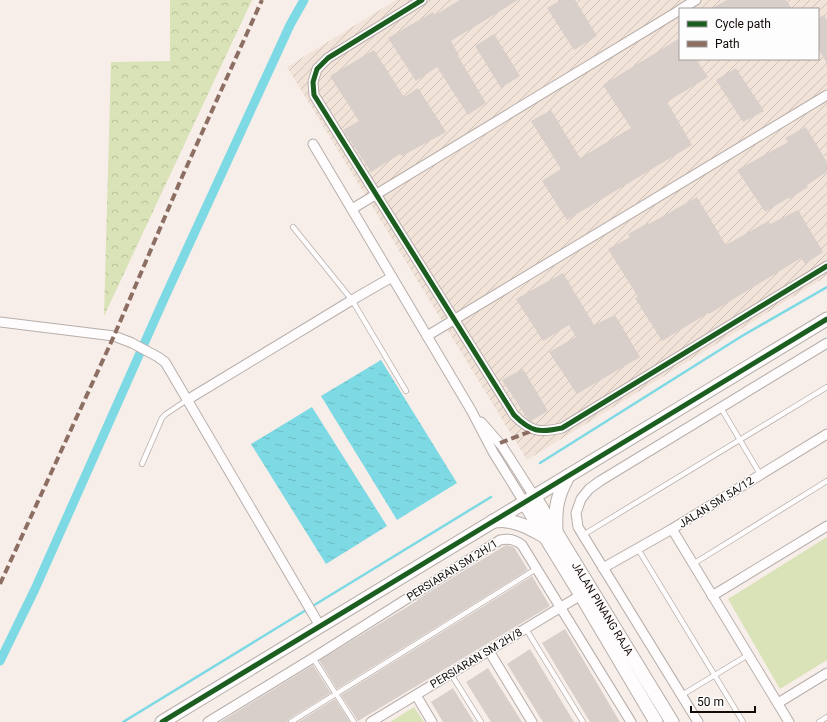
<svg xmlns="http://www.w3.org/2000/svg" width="827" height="722" viewBox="0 0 827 722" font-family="Roboto,sans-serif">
<defs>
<pattern id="industrial-furrows" width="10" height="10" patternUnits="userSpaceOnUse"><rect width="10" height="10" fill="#f1e3d8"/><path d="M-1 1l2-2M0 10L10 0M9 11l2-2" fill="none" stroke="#cec1b8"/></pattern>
<pattern id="forest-crowns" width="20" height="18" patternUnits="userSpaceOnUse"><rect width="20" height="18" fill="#dae2b7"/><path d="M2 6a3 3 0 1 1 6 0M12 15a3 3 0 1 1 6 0" fill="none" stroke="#bac19c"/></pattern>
<pattern id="water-ripples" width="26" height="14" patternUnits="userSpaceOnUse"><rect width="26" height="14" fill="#7dd9e3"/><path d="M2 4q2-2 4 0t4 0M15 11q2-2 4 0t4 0" fill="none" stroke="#6bb9c1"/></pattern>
</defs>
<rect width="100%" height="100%" fill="#f8eee9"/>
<path fill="url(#industrial-furrows)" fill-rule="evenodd" d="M 396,0 L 827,0 L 827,276 L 527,460 L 287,67 ZM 680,9 L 818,9 L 818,59 L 680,59 Z"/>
<path fill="url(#forest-crowns)" d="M 170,0 L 252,0 L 104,316 L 111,62 L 170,61 Z"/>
<g fill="#dae2b7">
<path d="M 827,537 L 827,660 L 780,689 L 728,599 Z"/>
<path d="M 414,707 L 424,722 L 390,722 Z"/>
</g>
<g fill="url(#water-ripples)">
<path d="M 381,360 L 457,483 L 397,520 L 321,396 Z"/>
<path d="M 312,407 L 387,526 L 326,564 L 251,444 Z"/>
</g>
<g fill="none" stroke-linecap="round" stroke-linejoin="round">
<g stroke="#7dd9e3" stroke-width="2.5">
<path d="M 540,463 L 742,336 L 827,287"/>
<path d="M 123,722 L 491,497"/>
</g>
<path stroke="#7dd9e3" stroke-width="9" d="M 0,661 L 35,589 L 164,299 L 290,25 L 304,0"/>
</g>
<g fill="#d8cfcb">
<path d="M 460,0 L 518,0 L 451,41 L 459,55 L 458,56 L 486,103 L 468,115 L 437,67 L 416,81 L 388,38 L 433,12 L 435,15 Z"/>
<path d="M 561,0 L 575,0 L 597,36 L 574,50 L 547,8 Z"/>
<path d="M 727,0 L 786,0 L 792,9 L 710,9 Z"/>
<path d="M 824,15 L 827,20 L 827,63 L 818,49 L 818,18 Z"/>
<path d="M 494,34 L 520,76 L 501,88 L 475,46 Z"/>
<path d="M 680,38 L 680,59 L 696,59 L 708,77 L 667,102 L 692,145 L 567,220 L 542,181 L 561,169 L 531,121 L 551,110 L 580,158 L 631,128 L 603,85 Z"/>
<path d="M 374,50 L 404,97 L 418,88 L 446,132 L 402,156 L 400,154 L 371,172 L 343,130 L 359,121 L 330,76 Z"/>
<path d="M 736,68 L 764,111 L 743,122 L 716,80 Z"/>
<path d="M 806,127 L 827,162 L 827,172 L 807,185 L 808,187 L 789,199 L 788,198 L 765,212 L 737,170 L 788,142 L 785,138 Z"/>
<path d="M 697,197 L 726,245 L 768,221 L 770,224 L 798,210 L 823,252 L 805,264 L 801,258 L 709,314 L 708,313 L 662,341 L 635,298 L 638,297 L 608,249 L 630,237 L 628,234 L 648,223 L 649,224 Z"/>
<path d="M 563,273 L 594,325 L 615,315 L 640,357 L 577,394 L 549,352 L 576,337 L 569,325 L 543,341 L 516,299 Z"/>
<path d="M 523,369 L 548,411 L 531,421 L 527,418 L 502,380 Z"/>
<path d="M 506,545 L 514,547 L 528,570 L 337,689 L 320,662 L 320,660 L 417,601 L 417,600 L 439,586 Z"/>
<path d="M 532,576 L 550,606 L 358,721 L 341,695 Z"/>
<path d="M 565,629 L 620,722 L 590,722 L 542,643 Z"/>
<path d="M 530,649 L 574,722 L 543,722 L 507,664 Z"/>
<path d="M 313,665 L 331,693 L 289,719 L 287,722 L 220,722 Z"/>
<path d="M 488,668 L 522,722 L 491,722 L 466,682 Z"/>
<path d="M 453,688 L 474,722 L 443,722 L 431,702 Z"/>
<path d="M 335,699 L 350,722 L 298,722 Z"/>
</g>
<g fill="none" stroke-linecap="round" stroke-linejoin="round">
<defs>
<g id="lane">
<path d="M 293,227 L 352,300 L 406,391"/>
<path d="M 721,408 L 760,474"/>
<path d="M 142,464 L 162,418 L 166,414 L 187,400"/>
<path d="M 583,535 L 827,387"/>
<path d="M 638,549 L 743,722"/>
<path d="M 693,564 L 827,481"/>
<path d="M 526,629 L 583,722"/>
<path d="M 313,658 L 354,722"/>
<path d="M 451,674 L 481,722"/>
<path d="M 682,695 L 748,655"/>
<path d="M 291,722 L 536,569"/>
<path d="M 819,722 L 827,717"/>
</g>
<g id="street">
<path d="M 422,0 L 328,58 L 317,69 L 313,82 L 314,95 L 514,415 C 531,432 539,433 562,428 L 827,266"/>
<path d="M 681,9 L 696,0"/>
<path d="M 313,144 L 471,410 L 493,452 L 524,502"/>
<path d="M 352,209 L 680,10"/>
<path d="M 0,322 L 114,336 L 132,343 L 158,357 L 165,362 L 320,626"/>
<path d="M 427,336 L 827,95"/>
<path d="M 187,400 L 352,300 L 392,277"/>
<path d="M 481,422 L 502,446 L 534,496"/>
<path d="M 672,529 L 789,722"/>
<path d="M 603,568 L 672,529 L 827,434"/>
<path d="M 712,596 L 827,526"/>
<path d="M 489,651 L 532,722"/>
<path d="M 416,695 L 432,722"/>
<path d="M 778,703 L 827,673"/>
<path d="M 208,722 L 313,658 L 500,540 C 508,538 516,540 522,545 L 631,722"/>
<path d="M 371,722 L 581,595"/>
<path d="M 698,722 L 578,527 L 576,513 L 581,499 L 589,489 L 600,481 L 827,343"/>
</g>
<g id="secondary">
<path id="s1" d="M 534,496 L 672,722"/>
<path d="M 524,502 L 581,595 L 656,722"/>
<path d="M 493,521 C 498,521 502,520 506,521 C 520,522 533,530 544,536"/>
<path d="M 556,531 C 555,507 557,497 568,476"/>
<path d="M 162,722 L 827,319"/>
</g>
</defs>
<use href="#lane" stroke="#b7aeaa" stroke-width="6"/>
<use href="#street" stroke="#b7aeaa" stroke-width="11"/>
<use href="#secondary" stroke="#b7aeaa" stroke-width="15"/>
<use href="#lane" stroke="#fefcfc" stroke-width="4.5"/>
<use href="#street" stroke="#fefcfc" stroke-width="9"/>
<use href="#secondary" stroke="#fefcfc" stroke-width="13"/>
<g stroke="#8d6e63" stroke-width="4" stroke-dasharray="8 4" stroke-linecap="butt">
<path d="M 500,443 L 534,430"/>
<path d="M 0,584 L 114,336 L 182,177 L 262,0"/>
</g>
<defs>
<g id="cycleway">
<path d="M 422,0 L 328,58 L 317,69 L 313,82 L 314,95 L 514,415 C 531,432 539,433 562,428 L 827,266"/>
<path d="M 162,722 L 827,319"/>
</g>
</defs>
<use href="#cycleway" stroke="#fdfdfd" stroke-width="8"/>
<use href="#cycleway" stroke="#1b5e20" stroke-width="5"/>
</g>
<g text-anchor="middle" stroke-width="3" stroke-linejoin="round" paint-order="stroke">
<g font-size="11" fill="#130b08" stroke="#fdfdfd">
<text transform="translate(716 502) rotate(-32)" y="4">JALAN SM 5A/12</text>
<text transform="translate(452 570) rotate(-32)" y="4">PERSIARAN SM 2H/1</text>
<text dy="4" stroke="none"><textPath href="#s1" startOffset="132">JALAN PINANG RAJA</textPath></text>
<text transform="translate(476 658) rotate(-31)" y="4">PERSIARAN SM 2H/8</text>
</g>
</g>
<rect x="679" y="8" width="140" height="52" fill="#fdfdfd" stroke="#9f9c9b"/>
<rect x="687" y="21" width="20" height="6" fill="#1b5e20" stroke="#9f9c9b"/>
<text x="715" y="28" font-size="12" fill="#130b08">Cycle path</text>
<rect x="687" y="41" width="20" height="6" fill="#8d6e63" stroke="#9f9c9b"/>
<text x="715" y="48" font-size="12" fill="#130b08">Path</text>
<path d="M691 706v6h64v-6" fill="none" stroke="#130b08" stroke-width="2"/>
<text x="697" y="706" font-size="12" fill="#130b08" stroke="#fdfdfd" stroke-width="3" paint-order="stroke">50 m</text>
</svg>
